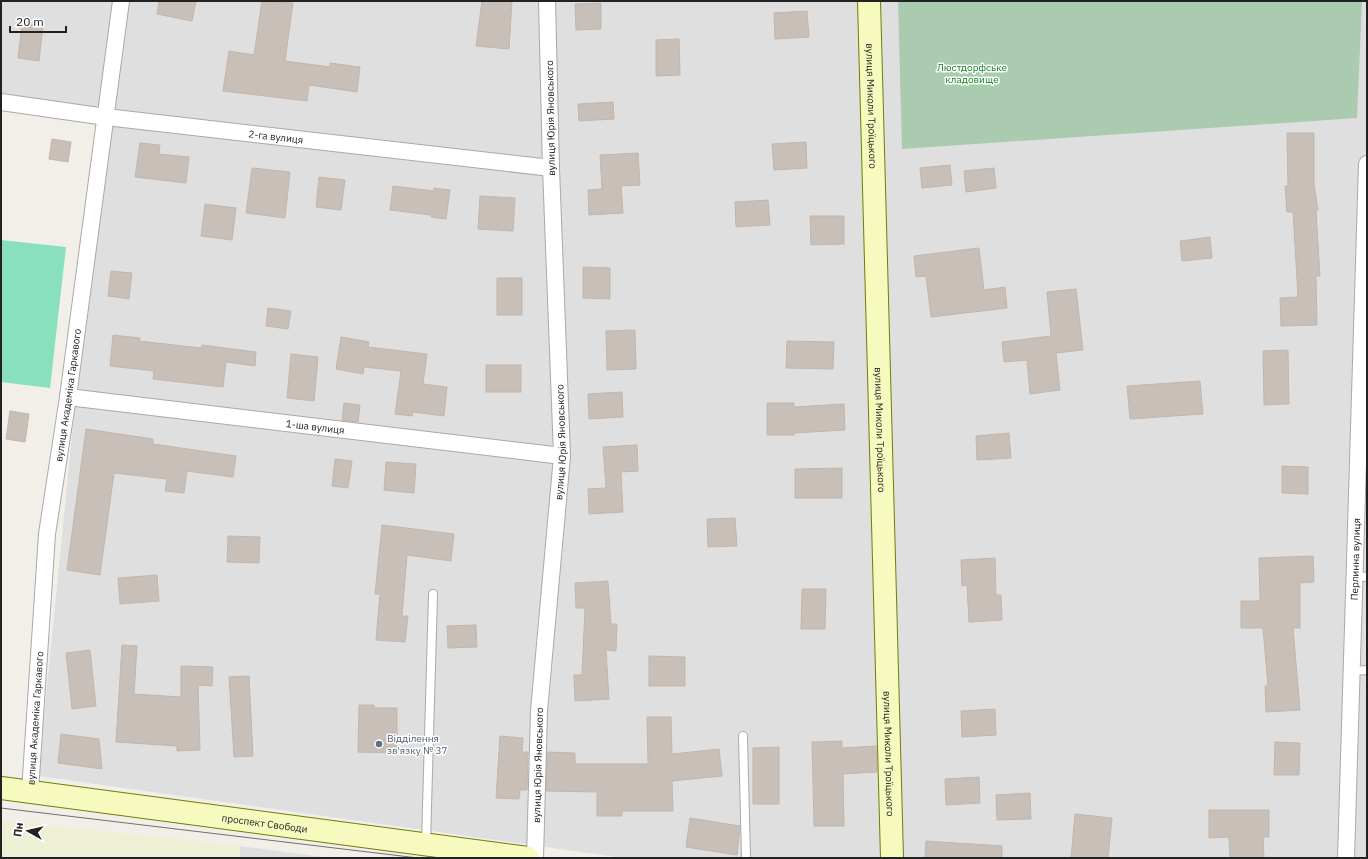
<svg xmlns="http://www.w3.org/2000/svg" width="1368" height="859" viewBox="0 0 1368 859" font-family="'IBM Plex Sans',sans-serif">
<rect width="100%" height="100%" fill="#f2efe9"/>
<g fill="#e0dfdf">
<path d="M 1,1 L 1367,1 L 1367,858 L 624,858 L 38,776 L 75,405 L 111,126 L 1,111 Z"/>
<path d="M 240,846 L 330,858 L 239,858 Z"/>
</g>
<path fill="#eef0d5" d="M 1,820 L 240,846 L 239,858 L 1,858 Z"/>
<path fill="#aacbaf" d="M 898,1 L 1362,1 L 1357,118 L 902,149 Z"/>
<path fill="#88e0be" d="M 1,240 L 66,247 L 50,388 L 1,382 Z"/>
<g fill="#c7bfb8" stroke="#c4b6ab">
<path d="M 159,1 L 196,1 L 192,21 L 157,14 Z"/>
<path d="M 262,1 L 293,3 L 285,61 L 330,67 L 330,63 L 360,67 L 357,92 L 309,85 L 307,101 L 223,91 L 229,51 L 254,55 Z"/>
<path d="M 482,1 L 512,1 L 509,49 L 476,46 Z"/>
<path d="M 601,3 L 601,29 L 576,30 L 575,4 Z"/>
<path d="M 807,11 L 809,37 L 775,39 L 774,13 Z"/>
<path d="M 22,24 L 43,26 L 39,61 L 18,58 Z"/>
<path d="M 679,39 L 680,75 L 656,76 L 656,40 Z"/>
<path d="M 613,102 L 614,119 L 579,121 L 578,104 Z"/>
<path d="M 1287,133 L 1314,133 L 1314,184 L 1318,210 L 1316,210 L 1320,276 L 1316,276 L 1317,325 L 1281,326 L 1280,298 L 1298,297 L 1293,212 L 1287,212 L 1285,186 L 1288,186 Z"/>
<path d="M 52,139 L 71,142 L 68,162 L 49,159 Z"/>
<path d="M 806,142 L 807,168 L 774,170 L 772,144 Z"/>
<path d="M 140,143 L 160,145 L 159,154 L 189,157 L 186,183 L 135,177 Z"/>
<path d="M 638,153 L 640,185 L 621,186 L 623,213 L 589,215 L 588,190 L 602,189 L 600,155 Z"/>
<path d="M 950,165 L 952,185 L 922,188 L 920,168 Z"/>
<path d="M 252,168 L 290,172 L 285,218 L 246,213 Z"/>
<path d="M 994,168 L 996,188 L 966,192 L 964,171 Z"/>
<path d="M 319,177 L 345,180 L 341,210 L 316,207 Z"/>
<path d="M 393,186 L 434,191 L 434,188 L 450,190 L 446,219 L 431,217 L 431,215 L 390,210 Z"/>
<path d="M 480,196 L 515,198 L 513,231 L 478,229 Z"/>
<path d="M 768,200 L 770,225 L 736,227 L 735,202 Z"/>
<path d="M 205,204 L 236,208 L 232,240 L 201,236 Z"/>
<path d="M 810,216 L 844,216 L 844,244 L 811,245 Z"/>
<path d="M 1210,237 L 1212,258 L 1182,261 L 1180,241 Z"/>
<path d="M 979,248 L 984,290 L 1005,287 L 1007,308 L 931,317 L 926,276 L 916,277 L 914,256 Z"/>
<path d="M 583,267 L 610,268 L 610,299 L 583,298 Z"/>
<path d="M 111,271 L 132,273 L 129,299 L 108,296 Z"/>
<rect x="497" y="278" width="25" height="37"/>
<path d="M 1076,289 L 1083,350 L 1056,353 L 1060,390 L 1030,394 L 1027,360 L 1004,362 L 1002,342 L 1051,336 L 1047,292 Z"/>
<path d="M 268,308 L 291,311 L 288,329 L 266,326 Z"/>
<path d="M 635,330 L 636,369 L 607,370 L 606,331 Z"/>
<path d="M 113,335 L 140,338 L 139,341 L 201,348 L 202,345 L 256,352 L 255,366 L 226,362 L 223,387 L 153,379 L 154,371 L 110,366 Z"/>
<path d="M 341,337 L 369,342 L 368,347 L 427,354 L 423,384 L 447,387 L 444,416 L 413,412 L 412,416 L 395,414 L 401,371 L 364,367 L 363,374 L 336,369 Z"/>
<path d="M 787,341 L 834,342 L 833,369 L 786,368 Z"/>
<path d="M 1288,350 L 1289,404 L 1264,405 L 1263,351 Z"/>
<path d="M 291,354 L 318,357 L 314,401 L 287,398 Z"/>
<rect x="486" y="365" width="35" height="27"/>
<path d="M 1200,381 L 1203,414 L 1130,419 L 1127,386 Z"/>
<path d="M 622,392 L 623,417 L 589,419 L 588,394 Z"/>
<path d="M 344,403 L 360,405 L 358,422 L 342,420 Z"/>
<path d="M 767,403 L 794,403 L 794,407 L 844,404 L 845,430 L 794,433 L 794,435 L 767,435 Z"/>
<path d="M 10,411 L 29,414 L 25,442 L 6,439 Z"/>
<path d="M 86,429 L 153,439 L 153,444 L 236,456 L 233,477 L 187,471 L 184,493 L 165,491 L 167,479 L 114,473 L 100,575 L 67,570 Z"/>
<path d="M 1009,433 L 1011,458 L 977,460 L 976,436 Z"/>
<path d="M 637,445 L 638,471 L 621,472 L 623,512 L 589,514 L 588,489 L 606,488 L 603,447 Z"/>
<path d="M 335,459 L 352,461 L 348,488 L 332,486 Z"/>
<path d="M 386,462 L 416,464 L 414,493 L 384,490 Z"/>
<path d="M 1282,466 L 1308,467 L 1308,494 L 1282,493 Z"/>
<path d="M 842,468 L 842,498 L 795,498 L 795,469 Z"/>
<path d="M 735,518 L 737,546 L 708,547 L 707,519 Z"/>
<path d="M 382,525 L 454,534 L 451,561 L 407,555 L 402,616 L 408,616 L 405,642 L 376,640 L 380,594 L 375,594 Z"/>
<path d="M 228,536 L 260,537 L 259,563 L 227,562 Z"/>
<path d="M 1313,556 L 1314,582 L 1300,583 L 1300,628 L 1293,628 L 1300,710 L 1266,712 L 1265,686 L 1268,686 L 1263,628 L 1241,628 L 1241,601 L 1260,601 L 1259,558 Z"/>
<path d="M 995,558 L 996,595 L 1001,595 L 1002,620 L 969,622 L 967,585 L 962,586 L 961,560 Z"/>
<path d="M 157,575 L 159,601 L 120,604 L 118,578 Z"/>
<path d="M 608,581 L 611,624 L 617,624 L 616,651 L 606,650 L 609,699 L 575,701 L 574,675 L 582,675 L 585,608 L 576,608 L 575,583 Z"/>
<path d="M 802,589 L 826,589 L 825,629 L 801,629 Z"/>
<path d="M 476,625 L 477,647 L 448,648 L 447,626 Z"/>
<path d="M 122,645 L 137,646 L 134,694 L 181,697 L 181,666 L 213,667 L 212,686 L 198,685 L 200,750 L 177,751 L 177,746 L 116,742 Z"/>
<path d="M 90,650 L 96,706 L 72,709 L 66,653 Z"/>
<path d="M 649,656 L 685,657 L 685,686 L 649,686 Z"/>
<path d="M 249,676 L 253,756 L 234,757 L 229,677 Z"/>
<path d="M 359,705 L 374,705 L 374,708 L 397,708 L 397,753 L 358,752 Z"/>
<path d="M 995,709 L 996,735 L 962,737 L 961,711 Z"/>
<path d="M 647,717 L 671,717 L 672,754 L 719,749 L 722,776 L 672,781 L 673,811 L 622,811 L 622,816 L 597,816 L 597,792 L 546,791 L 547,752 L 575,753 L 575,764 L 648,764 Z"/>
<path d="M 61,734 L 99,739 L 102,769 L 58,763 Z"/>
<path d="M 500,736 L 523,738 L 522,752 L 528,752 L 527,790 L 520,790 L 519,799 L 496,798 Z"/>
<path d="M 842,741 L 842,748 L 876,746 L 877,772 L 843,774 L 844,826 L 814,826 L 812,742 Z"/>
<path d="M 1275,742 L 1300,743 L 1299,775 L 1274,775 Z"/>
<path d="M 779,747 L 779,804 L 753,804 L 753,748 Z"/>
<path d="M 979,777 L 980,803 L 946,805 L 945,779 Z"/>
<path d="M 1030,793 L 1031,819 L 997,820 L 996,795 Z"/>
<path d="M 1209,810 L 1269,810 L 1269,837 L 1263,837 L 1264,858 L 1230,858 L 1229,837 L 1209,838 Z"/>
<path d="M 1075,814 L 1112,818 L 1108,858 L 1071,858 Z"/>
<path d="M 690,818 L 740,826 L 737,855 L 686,847 Z"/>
<path d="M 926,841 L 1002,846 L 1002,858 L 925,858 Z"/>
</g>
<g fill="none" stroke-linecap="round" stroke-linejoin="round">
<defs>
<g id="lane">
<path d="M 1356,576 L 1367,577"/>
<path d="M 1353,671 L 1367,670"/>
<path d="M 743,736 L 746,858"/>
<path d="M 426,843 L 433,594"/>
</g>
<g id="street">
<path id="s1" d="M 1,102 L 106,117 L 551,168"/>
<path id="s2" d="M 68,397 L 562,456"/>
<path id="s3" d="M 30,792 L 47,534 L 68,397 L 121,1"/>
<path id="s4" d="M 535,858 L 539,711 L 562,456 L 551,168 L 547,1"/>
<path id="s5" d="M 1346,858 L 1367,164"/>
</g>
<g id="secondary">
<path id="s6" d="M 869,1 L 892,858"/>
<path id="s7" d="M 1,788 L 528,858"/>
</g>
</defs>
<use href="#lane" stroke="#a9a9a9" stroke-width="10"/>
<use href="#street" stroke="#a9a9a9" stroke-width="18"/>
<use href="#secondary" stroke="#707d05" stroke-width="24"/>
<use href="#lane" stroke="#fff" stroke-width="8"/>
<use href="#street" stroke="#fff" stroke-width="16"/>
<use href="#secondary" stroke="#f7fabf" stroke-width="22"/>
<path stroke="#707070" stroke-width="1" d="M 1,808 L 418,858"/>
</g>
<circle fill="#5c6f8a" stroke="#fff" stroke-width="1.5" cx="379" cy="744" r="4"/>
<g text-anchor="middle" stroke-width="3" stroke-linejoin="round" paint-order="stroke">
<g font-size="10" fill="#0c8416" stroke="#fff">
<text x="972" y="71">Люстдорфське<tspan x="972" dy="12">кладовище</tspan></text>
</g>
<g font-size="10" fill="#222" stroke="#fff">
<text dy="4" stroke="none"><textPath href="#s6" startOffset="105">вулиця Миколи Троїцького</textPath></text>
<text transform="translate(550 118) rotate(-91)" y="4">вулиця Юрія Яновського</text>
<text dy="4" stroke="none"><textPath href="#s1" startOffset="277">2-га вулиця</textPath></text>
<text dy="4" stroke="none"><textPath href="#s3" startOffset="399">вулиця Академіка Гаркавого</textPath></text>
<text dy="4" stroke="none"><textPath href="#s2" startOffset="249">1-ша вулиця</textPath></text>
<text dy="4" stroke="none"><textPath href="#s6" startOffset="429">вулиця Миколи Троїцького</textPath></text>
<text dy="4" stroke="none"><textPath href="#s4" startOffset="417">вулиця Юрія Яновського</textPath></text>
<text dy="4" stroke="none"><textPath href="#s5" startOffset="299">Перлинна вулиця</textPath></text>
<text dy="4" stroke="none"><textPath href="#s3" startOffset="74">вулиця Академіка Гаркавого</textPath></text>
<text dy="4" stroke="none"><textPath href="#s6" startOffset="753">вулиця Миколи Троїцького</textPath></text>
<text dy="4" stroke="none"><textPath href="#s4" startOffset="93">вулиця Юрія Яновського</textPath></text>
<text dy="4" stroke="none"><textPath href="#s7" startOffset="266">проспект Свободи</textPath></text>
</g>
<g font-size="10" fill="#4e5e75" stroke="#fff" text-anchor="start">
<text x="387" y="742">Відділення<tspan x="387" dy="12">зв'язку № 37</tspan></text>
</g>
</g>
<rect width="1368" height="859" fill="none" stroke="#222222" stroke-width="4"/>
<g transform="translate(28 831) rotate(278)" stroke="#ffffff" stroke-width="3" paint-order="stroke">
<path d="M0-3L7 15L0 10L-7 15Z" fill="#222222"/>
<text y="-6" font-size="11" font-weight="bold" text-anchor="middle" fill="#222222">Пн</text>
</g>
<path d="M10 26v6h56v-6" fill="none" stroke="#222222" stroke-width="2"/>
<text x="16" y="26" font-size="12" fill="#222222" stroke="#ffffff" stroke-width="3" paint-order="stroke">20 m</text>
</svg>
